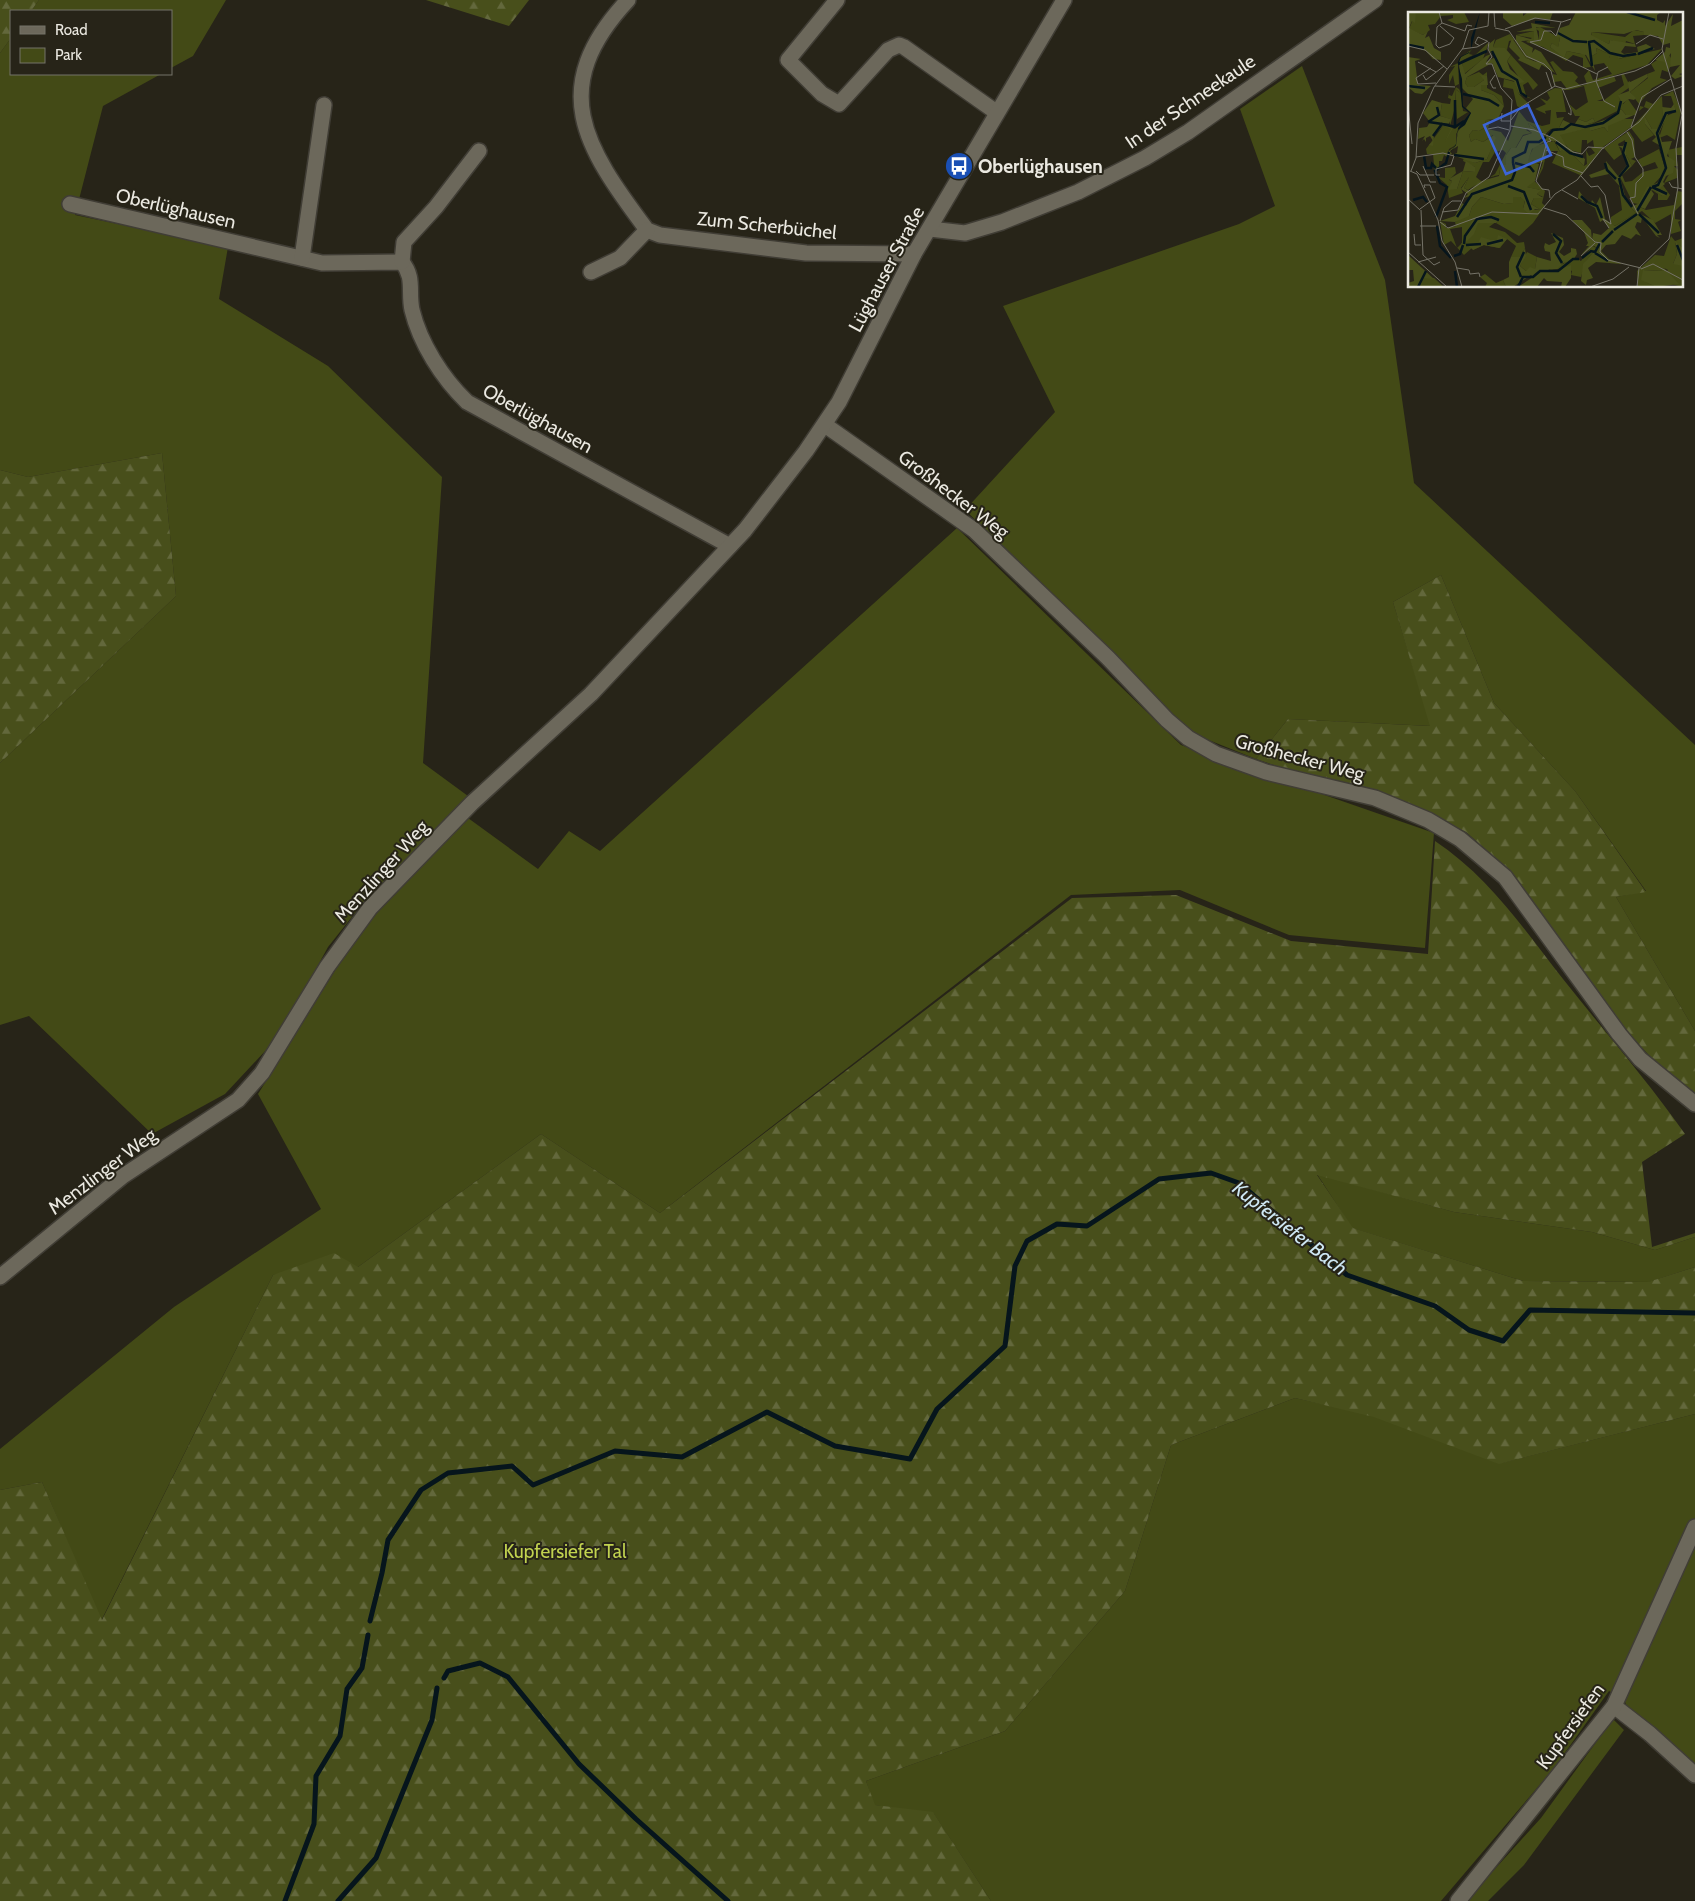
<svg xmlns="http://www.w3.org/2000/svg" width="1695" height="1901" viewBox="0 0 1695 1901" font-family="Cabin,sans-serif">
<defs>
<pattern id="forest-firs" width="22" height="20" patternUnits="userSpaceOnUse" patternTransform="scale(1.25)"><rect width="22" height="20" fill="#484f1b"/><path d="M5 1l3.5 6h-7zM16 11l3.5 6h-7z" fill="#63683c"/></pattern>
</defs>
<rect width="100%" height="100%" fill="#272418"/>
<g fill="#434a16">
<path d="M 39,0 L 226,0 L 193,56 L 171,68 L 171,11 L 31,11 Z"/>
<path d="M 11,38 L 11,74 L 161,74 L 103,106 L 75,215 L 228,247 L 219,299 L 328,366 L 442,477 L 423,763 L 468,796 L 363,903 L 328,947 L 280,1035 L 225,1094 L 152,1134 L 29,1016 L 0,1025 L 0,763 L 176,596 L 162,453 L 28,477 L 0,470 L 0,53 Z"/>
<path d="M 1302,66 L 1385,280 L 1414,483 L 1695,745 L 1695,1031 L 1616,897 L 1646,891 L 1575,791 L 1494,703 L 1441,575 L 1393,602 L 1431,726 L 1288,719 L 1256,759 L 1186,731 L 1072,612 L 965,510 L 1055,412 L 1003,306 L 1239,224 L 1275,206 L 1240,109 Z"/>
<path d="M 957,528 L 1181,745 L 1434,833 L 1425,948 L 1289,935 L 1180,890 L 1071,895 L 660,1213 L 541,1134 L 358,1267 L 273,1275 L 101,1621 L 42,1482 L 0,1490 L 0,1449 L 174,1307 L 321,1209 L 258,1094 L 354,940 L 377,913 L 468,818 L 538,869 L 569,831 L 600,851 Z"/>
<path d="M 1317,1174 L 1454,1212 L 1592,1232 L 1655,1250 L 1695,1237 L 1695,1267 L 1649,1282 L 1523,1281 L 1352,1228 Z"/>
<path d="M 1295,1398 L 1376,1416 L 1501,1463 L 1695,1414 L 1695,1772 L 1628,1710 L 1624,1699 L 1609,1691 L 1554,1768 L 1441,1901 L 991,1901 L 934,1814 L 874,1805 L 866,1781 L 1005,1731 L 1125,1591 L 1171,1445 Z"/>
<path d="M 1613,1719 L 1624,1730 L 1524,1865 L 1488,1901 L 1466,1901 L 1541,1818 Z"/>
</g>
<g fill="url(#forest-firs)">
<path d="M 0,0 L 39,0 L 31,11 L 11,11 L 11,38 L 0,53 Z"/>
<path d="M 426,0 L 529,0 L 509,26 Z"/>
<path d="M 162,453 L 176,596 L 0,763 L 0,470 L 28,477 Z"/>
<path d="M 1441,575 L 1494,703 L 1575,791 L 1646,892 L 1616,897 L 1695,1031 L 1695,1096 L 1655,1062 L 1626,1030 L 1512,873 L 1466,832 L 1375,790 L 1324,782 L 1256,759 L 1288,719 L 1430,726 L 1393,602 Z"/>
<path d="M 1435,841 C 1489,877 1524,929 1563,979 C 1604,1031 1647,1080 1685,1134 L 1642,1162 L 1652,1247 L 1695,1233 L 1695,1237 L 1655,1250 L 1592,1232 L 1454,1212 L 1317,1175 L 1353,1228 L 1523,1281 L 1648,1282 L 1695,1267 L 1695,1414 L 1499,1464 L 1374,1417 L 1295,1398 L 1171,1445 L 1125,1591 L 1005,1731 L 866,1781 L 875,1805 L 933,1812 L 991,1901 L 0,1901 L 0,1490 L 42,1482 L 102,1620 L 273,1275 L 334,1253 L 358,1267 L 541,1134 L 660,1213 L 1072,898 L 1176,895 L 1291,941 L 1428,954 Z"/>
</g>
<g fill="none" stroke-linecap="round" stroke-linejoin="round">
<g stroke="#06151c" stroke-width="5">
<path d="M 370,1621 L 382,1573 L 388,1540 L 421,1490 L 448,1473 L 512,1466 L 533,1485 L 615,1451 L 682,1457 L 767,1412 L 835,1446 L 910,1459 L 937,1409 L 1005,1346 L 1015,1266 L 1027,1241 L 1057,1224 L 1087,1226 L 1159,1179 L 1211,1173 L 1239,1183 L 1347,1275 L 1435,1306 L 1469,1330 L 1503,1341 L 1530,1310 L 1695,1313"/>
<path d="M 444,1678 L 448,1671 L 480,1663 L 508,1677 L 579,1764 L 636,1819 L 728,1901"/>
<path d="M 285,1901 L 314,1824 L 316,1776 L 340,1736 L 347,1689 L 362,1668 L 368,1635"/>
<path d="M 338,1901 L 376,1858 L 432,1720 L 437,1688"/>
</g>
<defs>
<g id="minor">
<path d="M 628,0 C 546,88 584,146 647,230 L 660,235 L 806,253 L 914,254"/>
<path d="M 837,0 L 788,60 L 822,94 L 839,104 L 888,50 L 899,45 L 904,47 L 996,112"/>
<path d="M 70,204 L 322,263 L 402,262 C 415,278 408,291 412,310 C 420,343 442,378 467,402 L 730,546"/>
<path d="M 930,229 L 965,233 L 1002,222 L 1078,192 L 1145,158 L 1188,132 L 1375,0"/>
<path d="M 302,258 L 324,105"/>
<path d="M 402,262 L 404,242 L 436,207 L 479,151"/>
<path d="M 591,272 L 620,258 L 647,230"/>
<path d="M 825,425 L 974,530 L 1108,658 L 1167,720 L 1188,738 L 1216,754 L 1266,772 L 1375,798 L 1428,820 L 1460,839 L 1505,877 L 1619,1034 L 1640,1059 L 1695,1104"/>
<path d="M 0,1277 L 123,1176 L 238,1100 L 262,1073 L 327,967 L 370,908 L 472,803 L 591,694 L 745,530 L 806,451 L 839,402 L 914,254 L 1064,0"/>
<path d="M 1614,1706 L 1650,1734 L 1695,1775"/>
<path d="M 1458,1901 L 1614,1706 L 1695,1527"/>
</g>
</defs>
<use href="#minor" stroke="#403d35" stroke-width="18"/>
<use href="#minor" stroke="#6c685b" stroke-width="15"/>
</g>
<defs>
<symbol id="bus-disc" viewBox="-11 -11 22 22"><circle r="9.5" fill="#1a4fb4" stroke="#272418"/><path d="M-5-6H5V4H4V6H2V4H-2V6H-4V4H-5ZM-3.5-4V0h7V-4ZM-3.5 1.2v1.5H-2V1.2ZM2 1.2v1.5H3.5V1.2Z" fill="#fff"/></symbol>
</defs>
<g fill-rule="evenodd">
<use href="#bus-disc" x="943" y="150" width="32" height="32"/>
</g>
<g text-anchor="middle" stroke-width="4" stroke-linejoin="round" paint-order="stroke">
<g font-size="19" fill="#ebe9e1" stroke="#272418">
<text transform="translate(1190 101) rotate(-34)" y="7">In der Schneekaule</text>
<text transform="translate(176 208) rotate(13)" y="7">Oberlüghausen</text>
<text transform="translate(767 225) rotate(6)" y="7">Zum Scherbüchel</text>
<text transform="translate(886 269) rotate(-62)" y="7">Lüghauser Straße</text>
<text transform="translate(538 418) rotate(29)" y="7">Oberlüghausen</text>
<text transform="translate(954 494) rotate(37)" y="7">Großhecker Weg</text>
<text transform="translate(1300 757) rotate(15)" y="7">Großhecker Weg</text>
<text transform="translate(381 871) rotate(-48)" y="7">Menzlinger Weg</text>
<text transform="translate(102 1171) rotate(-37)" y="7">Menzlinger Weg</text>
<text transform="translate(1570 1726) rotate(-54)" y="7">Kupfersiefen</text>
</g>
<g font-size="19" font-weight="bold" fill="#ebe9e1" stroke="#272418" text-anchor="start">
<text x="978" y="173">Oberlüghausen</text>
</g>
<g font-size="19" fill="#c1d24f" stroke="#272418">
<text x="565" y="1558">Kupfersiefer Tal</text>
</g>
<g font-size="20" font-style="italic" fill="#cee7f3" stroke="#272418">
<text transform="translate(1290 1228) rotate(38)" y="7">Kupfersiefer Bach</text>
</g>
</g>
<g transform="translate(1408 12)">
<rect width="275" height="275" fill="#272418"/>
<path d="M 8,0 L 56,0 L 61,10 L 48,12 L 39,8 L 45,6 L 45,3 L 33,4 L 27,12 L 20,13 L 22,18 L 15,23 L 1,17 ZM 132,15 L 152,26 L 150,36 L 144,31 L 142,35 L 156,45 L 159,39 L 173,42 L 176,36 L 180,37 L 177,43 L 183,55 L 175,56 L 175,46 L 165,43 L 158,49 L 135,35 L 118,30 L 124,26 L 108,23 L 126,19 L 126,28 L 131,29 L 131,19 L 126,16 ZM 226,18 L 236,20 L 236,23 L 225,24 L 227,32 L 218,29 L 217,33 L 202,28 L 201,32 L 183,24 L 184,20 L 217,25 ZM 102,22 L 113,37 L 129,49 L 118,46 L 106,28 L 101,29 L 99,38 L 85,35 L 88,28 ZM 81,30 L 75,47 L 56,62 L 54,51 L 51,52 L 52,46 L 64,37 L 61,42 L 65,43 L 53,49 L 64,46 ZM 188,36 L 201,42 L 201,46 L 202,43 L 210,42 L 210,47 L 254,37 L 239,53 L 179,72 L 206,64 L 208,69 L 190,76 L 195,87 L 189,89 L 195,89 L 216,73 L 213,62 L 216,62 L 220,70 L 222,69 L 222,75 L 211,83 L 212,88 L 215,92 L 220,87 L 229,100 L 227,103 L 218,103 L 213,97 L 182,113 L 182,119 L 196,115 L 200,120 L 199,114 L 211,107 L 225,107 L 223,115 L 195,135 L 179,157 L 170,167 L 172,163 L 144,151 L 150,139 L 139,139 L 135,156 L 129,168 L 135,150 L 126,152 L 119,149 L 126,134 L 146,129 L 152,140 L 154,137 L 165,143 L 176,154 L 179,152 L 178,138 L 181,144 L 187,141 L 183,136 L 186,135 L 185,128 L 179,132 L 179,128 L 174,128 L 173,141 L 162,138 L 152,126 L 152,122 L 180,116 L 180,112 L 187,110 L 185,106 L 178,110 L 170,107 L 172,104 L 167,104 L 161,92 L 168,98 L 180,90 L 176,74 L 160,78 L 154,78 L 158,100 L 148,100 L 149,106 L 156,105 L 151,116 L 143,117 L 136,123 L 139,125 L 126,129 L 140,119 L 135,121 L 120,111 L 122,115 L 118,118 L 124,121 L 115,123 L 107,137 L 103,136 L 98,143 L 98,154 L 93,152 L 91,163 L 82,165 L 87,162 L 98,141 L 95,138 L 87,140 L 81,150 L 75,150 L 68,165 L 73,169 L 60,178 L 56,176 L 61,165 L 53,176 L 55,181 L 41,186 L 39,173 L 30,165 L 37,166 L 37,156 L 47,155 L 48,161 L 41,168 L 44,169 L 42,177 L 49,177 L 55,159 L 67,160 L 67,155 L 55,149 L 56,145 L 67,151 L 79,147 L 87,126 L 85,123 L 75,130 L 67,127 L 63,130 L 61,123 L 65,118 L 71,119 L 76,116 L 78,108 L 82,108 L 80,117 L 93,120 L 100,129 L 111,99 L 119,109 L 134,114 L 142,112 L 143,98 L 137,99 L 138,102 L 127,97 L 138,92 L 132,86 L 139,89 L 142,86 L 139,80 L 147,76 L 159,77 L 153,69 L 146,70 L 150,75 L 145,70 L 145,62 L 149,63 L 142,50 L 145,49 L 155,59 L 165,60 L 170,65 L 167,69 L 173,74 L 179,72 L 176,64 L 181,58 L 185,68 L 204,62 L 196,51 L 185,53 L 184,44 L 189,41 ZM 260,41 L 264,48 L 262,55 L 260,60 L 254,58 L 252,66 L 259,68 L 244,76 L 231,92 L 222,80 L 240,66 L 239,62 L 247,59 L 243,52 ZM 103,43 L 130,73 L 125,78 L 120,70 L 115,73 L 118,83 L 113,82 L 110,64 L 99,49 ZM 50,51 L 51,72 L 47,74 L 45,63 L 41,72 L 41,63 L 47,54 L 42,55 ZM 71,60 L 75,63 L 79,60 L 79,64 L 75,64 L 76,68 L 66,75 L 60,75 L 57,71 L 59,65 ZM 96,67 L 107,70 L 111,82 L 120,91 L 112,96 L 109,94 L 105,77 L 95,75 ZM 79,72 L 79,76 L 94,84 L 96,94 L 86,83 L 73,78 L 72,73 ZM 42,76 L 41,83 L 44,84 L 48,75 L 51,77 L 53,81 L 47,77 L 48,105 L 46,99 L 42,114 L 42,107 L 32,104 L 34,91 L 42,92 L 43,87 L 40,86 ZM 265,79 L 273,99 L 267,128 L 259,123 L 251,126 L 258,104 L 268,100 L 263,84 L 255,84 ZM 254,84 L 255,104 L 249,117 L 244,117 L 237,105 L 237,112 L 246,123 L 234,130 L 223,116 L 241,97 L 236,95 L 231,99 L 232,94 L 236,95 L 238,89 L 245,92 ZM 55,111 L 48,122 L 48,133 L 41,137 L 39,145 L 36,143 L 34,149 L 31,149 L 31,154 L 38,153 L 29,156 L 27,163 L 25,142 L 19,142 L 18,137 L 35,114 L 47,117 ZM 221,119 L 226,127 L 227,145 L 223,147 L 228,149 L 224,154 L 218,143 L 217,128 L 210,132 L 214,142 L 206,148 L 196,136 ZM 275,129 L 275,143 L 268,143 L 270,154 L 266,154 L 270,158 L 269,166 L 256,171 L 264,157 L 259,138 L 274,135 ZM 251,137 L 258,159 L 235,184 L 244,176 L 254,184 L 259,181 L 251,177 L 254,172 L 262,183 L 259,188 L 250,188 L 250,182 L 244,178 L 230,192 L 225,191 L 212,165 L 214,163 L 217,170 L 224,169 L 235,160 L 250,156 L 247,150 L 234,155 L 230,148 ZM 120,163 L 137,179 L 134,191 L 137,194 L 125,211 L 111,224 L 88,211 L 93,206 L 81,215 L 97,220 L 109,231 L 116,230 L 117,236 L 113,245 L 103,245 L 108,234 L 99,227 L 92,236 L 75,233 L 65,238 L 65,235 L 56,243 L 43,229 L 36,233 L 32,209 L 38,212 L 38,216 L 48,214 L 47,210 L 57,204 L 61,204 L 64,195 L 73,185 L 96,192 L 104,191 L 105,185 L 112,185 L 117,188 L 115,197 L 133,198 L 123,192 L 126,186 L 135,185 L 129,182 L 132,178 L 118,175 L 115,179 L 111,176 ZM 54,215 L 54,231 L 49,236 L 42,217 ZM 211,174 L 215,178 L 217,189 L 228,201 L 207,214 L 203,212 L 203,205 L 214,198 ZM 269,179 L 275,180 L 275,191 L 267,199 L 267,207 L 273,208 L 270,210 L 273,219 L 263,222 L 263,202 L 247,211 L 234,199 L 230,201 L 232,195 L 238,198 L 266,193 ZM 263,224 L 267,229 L 275,226 L 275,236 L 267,230 L 269,242 L 265,252 L 274,251 L 275,275 L 263,272 L 270,272 L 257,261 L 260,258 L 256,256 L 255,259 L 235,258 L 238,270 L 248,275 L 230,274 L 229,259 L 247,243 L 256,244 ZM 184,234 L 189,236 L 178,249 L 173,265 L 163,263 L 164,259 L 158,256 L 141,258 L 168,246 L 173,249 ZM 119,240 L 129,245 L 127,257 L 118,259 L 112,254 ZM 77,262 L 88,271 L 95,268 L 98,275 L 77,275 L 79,271 L 72,265 ZM 14,266 L 26,266 L 36,275 L 12,275 Z" fill="#434a16" fill-rule="evenodd"/>
<path d="M 0,0 L 8,0 L 7,11 L 4,9 L 1,16 L 15,23 L 20,19 L 17,26 L 21,24 L 26,36 L 33,40 L 33,48 L 25,47 L 18,39 L 0,33 ZM 95,0 L 115,0 L 115,4 L 120,0 L 145,0 L 142,8 L 130,6 L 104,14 L 95,6 ZM 168,0 L 253,0 L 249,3 L 249,8 L 255,11 L 257,8 L 257,14 L 265,2 L 263,14 L 275,8 L 275,61 L 271,62 L 275,64 L 267,67 L 263,64 L 272,53 L 262,55 L 263,41 L 257,50 L 247,48 L 257,40 L 258,35 L 262,36 L 262,31 L 255,33 L 250,24 L 236,23 L 236,20 L 228,18 L 216,22 L 184,20 L 183,23 L 201,32 L 202,28 L 227,32 L 228,35 L 217,34 L 213,40 L 216,42 L 230,40 L 229,35 L 238,32 L 247,37 L 210,47 L 210,42 L 202,43 L 201,46 L 201,42 L 188,36 L 189,41 L 184,44 L 187,59 L 178,43 L 159,39 L 156,46 L 142,35 L 144,31 L 150,35 L 152,26 L 148,25 L 152,16 L 161,13 ZM 123,11 L 148,16 L 128,15 L 131,28 L 113,29 L 125,36 L 124,41 L 127,37 L 133,40 L 147,61 L 121,45 L 108,30 L 108,23 L 126,28 L 126,19 L 108,20 L 124,16 ZM 104,26 L 118,46 L 134,52 L 131,58 L 110,48 L 112,46 L 101,35 ZM 87,27 L 85,35 L 97,36 L 103,43 L 99,49 L 102,57 L 117,70 L 112,71 L 113,81 L 124,87 L 111,82 L 106,69 L 90,65 L 84,51 L 59,65 L 57,71 L 60,75 L 66,75 L 76,68 L 72,63 L 79,64 L 80,73 L 73,73 L 73,78 L 86,83 L 96,94 L 90,107 L 78,108 L 76,116 L 71,119 L 65,118 L 61,123 L 63,130 L 67,127 L 75,130 L 86,123 L 88,126 L 79,147 L 67,151 L 44,143 L 49,141 L 50,134 L 42,139 L 44,142 L 41,142 L 41,139 L 42,138 L 48,133 L 49,121 L 63,101 L 58,96 L 65,87 L 53,75 L 51,52 L 54,51 L 57,62 L 78,44 L 83,42 L 78,50 L 87,45 L 81,38 L 81,32 ZM 0,45 L 13,47 L 7,49 L 10,73 L 23,74 L 14,82 L 7,81 L 0,75 ZM 239,62 L 240,65 L 222,80 L 228,86 L 226,88 L 221,87 L 214,92 L 210,83 L 221,79 L 220,71 ZM 24,88 L 34,91 L 32,104 L 43,107 L 40,114 L 45,116 L 37,130 L 43,117 L 35,114 L 26,124 L 25,134 L 21,133 L 25,129 L 22,124 L 18,126 L 18,130 L 16,127 L 14,129 L 17,124 L 10,127 L 11,116 L 19,115 L 22,110 L 15,101 ZM 266,92 L 268,100 L 261,100 L 251,121 L 254,130 L 264,129 L 259,144 L 267,149 L 265,161 L 258,164 L 255,170 L 257,172 L 251,177 L 259,183 L 254,184 L 243,176 L 236,187 L 243,178 L 246,182 L 237,197 L 232,195 L 230,201 L 245,208 L 254,223 L 249,223 L 252,226 L 248,224 L 234,205 L 233,211 L 229,210 L 227,215 L 233,224 L 228,222 L 223,227 L 214,223 L 207,232 L 198,233 L 193,239 L 201,247 L 215,252 L 188,250 L 180,256 L 185,266 L 179,268 L 178,273 L 173,269 L 175,252 L 189,236 L 186,234 L 173,243 L 181,234 L 178,234 L 180,231 L 176,220 L 164,208 L 174,208 L 183,218 L 184,228 L 185,221 L 193,223 L 201,216 L 195,208 L 192,210 L 187,196 L 170,186 L 171,179 L 179,189 L 183,191 L 184,188 L 188,193 L 192,185 L 197,207 L 207,214 L 228,201 L 217,189 L 214,177 L 201,162 L 183,166 L 181,163 L 197,157 L 198,149 L 210,164 L 219,153 L 214,136 L 210,134 L 215,134 L 218,129 L 218,143 L 224,154 L 212,165 L 218,188 L 224,194 L 230,192 L 239,175 L 249,171 L 258,159 L 251,133 L 244,129 L 248,125 L 237,112 L 236,103 L 244,117 L 249,117 L 255,104 L 254,95 L 263,96 ZM 213,97 L 218,103 L 226,103 L 200,114 L 200,120 L 196,115 L 182,119 L 182,113 L 202,106 ZM 185,106 L 187,110 L 180,112 L 181,116 L 152,123 L 159,135 L 177,147 L 176,154 L 165,143 L 154,138 L 152,140 L 147,129 L 138,129 L 124,137 L 120,149 L 131,152 L 127,169 L 119,175 L 133,178 L 129,182 L 135,186 L 126,186 L 123,192 L 133,198 L 127,197 L 121,202 L 115,197 L 117,189 L 112,185 L 105,185 L 105,191 L 96,192 L 73,185 L 64,195 L 61,204 L 47,210 L 32,209 L 47,204 L 54,191 L 58,194 L 62,184 L 56,186 L 60,182 L 53,177 L 61,165 L 56,176 L 61,179 L 70,170 L 91,164 L 93,152 L 98,153 L 98,143 L 103,136 L 108,136 L 115,124 L 124,121 L 118,116 L 122,115 L 120,111 L 134,121 L 140,119 L 134,126 L 151,116 L 155,108 L 166,113 L 170,107 L 178,110 ZM 58,149 L 67,155 L 67,160 L 55,159 L 49,177 L 40,178 L 44,169 L 41,167 L 55,159 ZM 81,204 L 93,206 L 88,211 L 70,211 L 66,222 L 51,237 L 64,209 ZM 143,221 L 155,226 L 156,233 L 151,240 L 156,244 L 163,240 L 163,236 L 168,237 L 169,242 L 164,250 L 155,251 L 149,257 L 140,257 L 147,259 L 163,253 L 163,266 L 157,275 L 153,275 L 154,270 L 139,269 L 136,266 L 129,275 L 110,275 L 125,265 L 123,263 L 105,275 L 98,275 L 95,268 L 101,265 L 101,250 L 103,245 L 113,245 L 117,236 L 118,244 L 112,254 L 118,259 L 122,255 L 127,257 L 129,245 L 143,249 L 142,240 L 137,239 L 136,235 L 137,231 L 141,233 L 148,230 ZM 90,223 L 99,227 L 91,236 L 76,233 L 65,238 L 61,234 L 70,231 L 73,225 L 83,228 L 89,228 ZM 267,229 L 275,236 L 275,254 L 265,252 L 269,242 ZM 0,243 L 26,267 L 14,266 L 12,275 L 0,275 L 0,271 L 6,269 L 5,258 L 0,258 ZM 256,256 L 271,272 L 248,275 L 233,268 L 235,258 L 255,259 Z" fill="#484f1b"/>
<path d="M 47,77 L 53,81 L 55,99 L 60,100 L 49,107 Z" fill="#434a16"/>
<path d="M 72,0 L 63,38 L 61,41 L 53,45 L 50,52 L 54,67 L 55,94 L 63,101 L 57,113 L 50,118 L 48,133 L 41,142 L 48,132 L 50,116 L 62,101 L 54,95 L 50,50 L 52,45 L 63,39 L 63,26 Z" fill="#06151c"/>
<path fill="none" stroke="#06151c" stroke-width="2.5" d="M 219,0 L 247,8M 127,10 L 142,11M 150,21 L 165,29 L 179,30M 1,33 L 16,36M 84,39 L 94,59 L 109,68 L 113,81 L 119,85M 230,42 L 245,36M 50,52 L 79,39M 184,54 L 181,30 L 186,29 L 202,41 L 215,44 L 228,42M 0,74 L 17,76M 55,82 L 81,88 L 91,94M 47,88 L 47,114M 20,110 L 31,103 L 29,95M 21,110 L 41,113M 25,124 L 34,112 L 47,115 L 56,109M 140,124 L 145,118 L 156,117 L 163,112 L 177,115 L 195,111 L 210,101 L 213,89M 148,130 L 162,141 L 175,145M 46,143 L 76,147M 16,144 L 18,156 L 23,156 L 24,152 L 28,156M 105,151 L 105,146 L 117,140 L 120,130 L 131,130 L 138,125M 107,151 L 122,155 L 126,160M 197,151 L 199,158 L 208,167M 211,165 L 220,154 L 215,141 L 218,130M 211,166 L 215,183 L 224,195M 100,174 L 116,180 L 123,198M 244,175 L 250,173 L 258,156 L 249,121 L 258,101 L 268,99M 244,175 L 259,182M 173,184 L 179,190 L 189,194 L 194,206M 5,188 L 15,185 L 19,190M 229,199 L 243,175M 231,202 L 251,221M 28,205 L 39,175 L 32,171 L 27,159 L 38,151 L 41,140M 49,205 L 64,182 L 104,168 L 107,160 L 105,151M 29,214 L 32,234 L 43,246M 206,218 L 229,202M 145,222 L 153,229 L 148,241 L 154,251M 194,230 L 205,219M 56,232 L 57,224 L 69,207 L 83,205 L 91,208M 79,232 L 95,228M 58,233 L 73,232M 269,233 L 275,248M 187,241 L 200,249M 46,244 L 52,242 L 55,233M 174,246 L 183,239 L 187,240 L 192,231M 47,259 L 49,275M 113,265 L 109,255 L 116,240M 10,275 L 18,259M 110,275 L 115,265 L 125,265 L 132,259 L 150,259 L 165,247 L 171,247"/>
<path fill="none" stroke="#757368" stroke-width="1" d="M 31,0 L 34,11 L 29,15 L 28,33 L 31,36 L 42,32 L 46,26 L 32,14M 86,0 L 87,15M 153,10 L 148,24 L 143,19 L 136,19 L 133,28 L 122,30 L 189,62M 34,11 L 57,19 L 59,13 L 64,14M 87,16 L 101,19 L 118,44 L 136,52 L 143,59 L 147,74 L 157,77 L 227,59 L 242,52 L 255,39M 97,17 L 127,6 L 154,10 L 163,7M 228,32 L 242,23 L 255,27M 0,34 L 17,38 L 39,57M 72,34 L 67,31 L 70,25 L 79,29M 54,37 L 69,35 L 80,29M 10,50 L 28,60M 200,55 L 190,60 L 188,69 L 196,89 L 207,95M 23,56 L 8,66 L 10,72 L 28,71M 138,60 L 144,77M 15,63 L 18,68 L 36,54M 87,63 L 82,70 L 85,76 L 88,76M 27,74 L 47,75M 154,76 L 163,98 L 163,103 L 160,101M 0,93 L 4,132M 94,101 L 93,109 L 103,109M 103,108 L 113,95 L 147,74M 103,114 L 126,118 L 145,126 L 165,140 L 174,142 L 180,135 L 196,136M 223,115 L 234,85 L 263,67M 80,117 L 90,115 L 101,118M 219,120 L 224,128 L 227,145 L 235,157 L 235,164 L 228,171 L 227,185 L 222,186 L 230,202M 141,126 L 143,129 L 139,130 L 128,169 L 134,177 L 141,178 L 142,186M 138,138 L 155,145 L 156,154 L 175,161M 8,145 L 35,141 L 46,144M 15,154 L 22,170 L 28,170M 2,159 L 9,162 L 30,208 L 34,229 L 47,250 L 54,275M 3,159 L 8,146 L 10,111 L 26,75 L 55,36 L 61,18 L 80,14 L 81,0M 8,159 L 12,163 L 26,163M 32,163 L 28,163 L 28,157 L 43,153 L 46,144M 173,164 L 183,175 L 190,174 L 197,183 L 203,212 L 195,207 L 201,216M 261,170 L 264,175 L 275,177M 154,178 L 170,187M 0,187 L 12,198M 136,196 L 158,203 L 187,230M 12,197 L 27,186 L 22,173 L 16,173 L 17,176M 13,198 L 15,243 L 26,253 L 32,250M 34,200 L 50,198 L 58,181 L 81,165 L 102,118 L 104,88 L 93,76 L 84,52 L 78,52 L 84,45 L 80,37 L 81,30M 32,209 L 36,196 L 44,189 L 53,189M 32,210 L 40,216 L 84,200 L 130,202 L 147,182 L 169,168 L 194,137 L 231,110 L 253,83 L 275,74M 12,214 L 28,214M 6,222 L 7,233 L 13,233M 187,230 L 193,231 L 192,240 L 200,248 L 233,256M 0,240 L 39,275M 173,244 L 187,231M 10,250 L 28,245M 49,256 L 61,258 L 62,262 L 71,261 L 72,265M 233,257 L 245,252 L 275,268M 182,275 L 205,267 L 221,255M 229,275 L 231,256 L 261,227 L 270,175 L 268,136 L 274,103 L 254,37 L 261,0"/>
<path fill="#3c65d9" fill-opacity="0.15" stroke="#3c65d9" stroke-width="2.5" d="M 120,93 L 143,143 L 98,162 L 76,113 Z"/>
<rect width="275" height="275" fill="none" stroke="#ebe9e1" stroke-width="2.5"/>
</g>
<rect x="10" y="10" width="162" height="65" fill="#272418" stroke="#757368"/>
<rect x="20" y="26" width="25" height="8" fill="#6c685b" stroke="#757368"/>
<text x="55" y="35" font-size="15" fill="#ebe9e1">Road</text>
<rect x="20" y="48" width="25" height="15" fill="#434a16" stroke="#757368"/>
<text x="55" y="60" font-size="15" fill="#ebe9e1">Park</text>
</svg>
